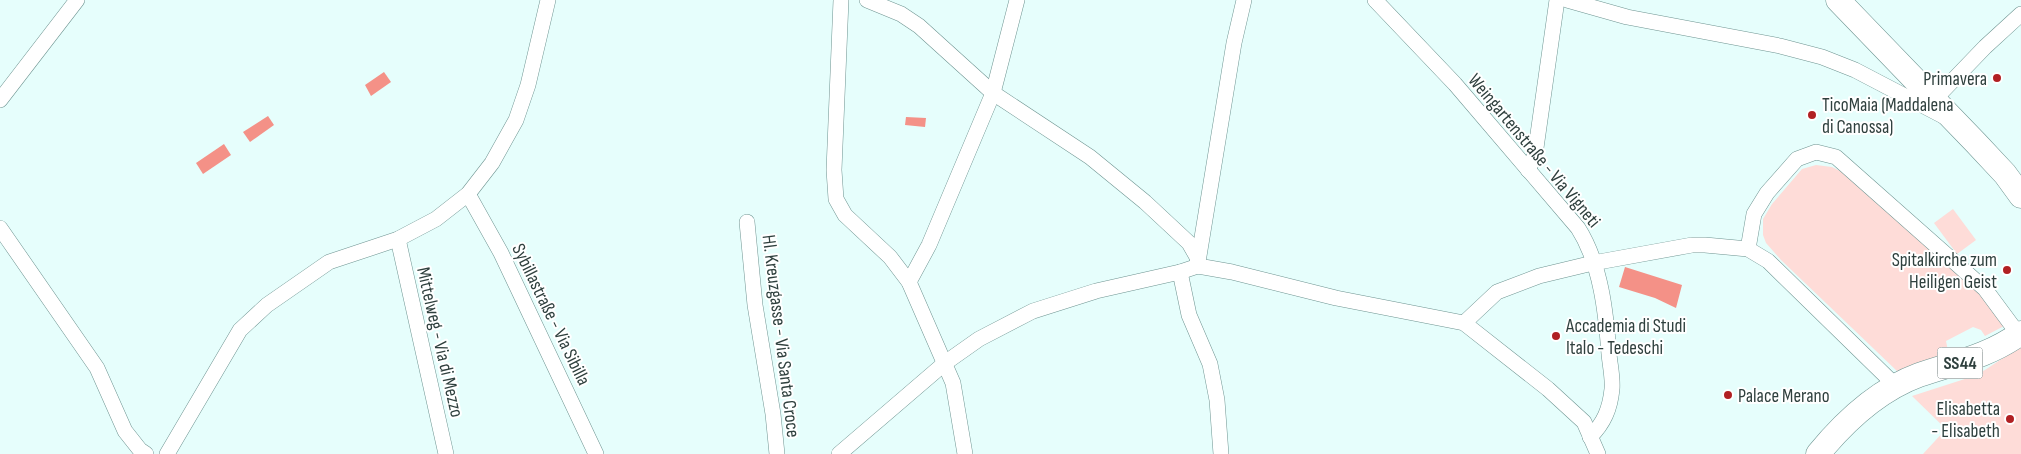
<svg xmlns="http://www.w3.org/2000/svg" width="2021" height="454" viewBox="0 0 2021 454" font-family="'Sofia Sans Condensed',sans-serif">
<rect width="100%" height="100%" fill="#e6fefc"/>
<g fill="#fedcd8">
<path d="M 1816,165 L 1832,167 L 1842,172 L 1978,290 L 2006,325 L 1985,336 L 1981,330 L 1973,327 L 1946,341 L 1948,351 L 1934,359 L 1898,372 L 1781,260 L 1766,243 L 1763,235 L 1763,219 L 1772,204 L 1802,169 Z"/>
<path d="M 1953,209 L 1976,240 L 1957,254 L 1934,223 Z"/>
<path d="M 2021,346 L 2021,454 L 1923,454 L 1946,429 L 1912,396 L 1971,377 L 1985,370 Z"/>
</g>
<g fill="#f49187">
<path d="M 384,72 L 391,82 L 371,96 L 365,85 Z"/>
<path d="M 268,116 L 274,125 L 250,142 L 243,132 Z"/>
<path d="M 906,117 L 926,118 L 925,127 L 905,125 Z"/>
<path d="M 224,144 L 231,155 L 203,174 L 196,163 Z"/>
<path d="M 1625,267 L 1682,285 L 1676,308 L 1655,298 L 1619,287 Z"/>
</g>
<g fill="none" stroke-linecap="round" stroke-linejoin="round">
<defs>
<g id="street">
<path d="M 841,0 L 834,170 L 836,199 L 845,215 L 890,257 L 909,282 L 953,383 L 965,454"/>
<path d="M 867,0 L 901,14 L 919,26 L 993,93 L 1090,157 L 1145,202 L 1189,243 L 1197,257 L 1198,266"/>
<path d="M 1375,0 L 1455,84 L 1578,228 C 1601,264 1606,313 1609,354 C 1610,365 1613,378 1612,389 C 1610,409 1604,423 1590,437"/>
<path d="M 1567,0 L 1627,17 L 1780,46 L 1822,57 L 1855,70 L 1943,116"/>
<path d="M 0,100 L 77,0"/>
<path d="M 1934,100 L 1985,47 L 2021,14"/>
<path d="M 1528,170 L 1535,155 L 1557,0"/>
<path d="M 468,194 L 501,253 L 596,454"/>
<path d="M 747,222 L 755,305 L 773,414 L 777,454"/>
<path d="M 0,228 L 97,368 L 125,431 L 140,450 L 146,454"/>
<path d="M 398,239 L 446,454"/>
<path d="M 1748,249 L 1754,214 L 1767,193 L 1797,159 L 1816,152 L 1836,157 L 1985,289 L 2019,335"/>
<path d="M 1198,262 L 1234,43 L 1244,0"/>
<path d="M 1180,272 L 1189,315 L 1210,364 L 1217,400 L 1221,454"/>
<path d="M 909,282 L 929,245 L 993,93 L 1017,0"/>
<path d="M 1464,323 L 1497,292 L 1539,276 L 1593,263 L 1692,245 L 1705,245 L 1748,249 L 1768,261 L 1896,386"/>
<path d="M 167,454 L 240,330 L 267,305 L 329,262 L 398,239 L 436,219 L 468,194 L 492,163 L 516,120 L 528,85 L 548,0"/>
<path d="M 839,454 L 945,363 L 979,339 L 1033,311 L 1096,291 L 1180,272 L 1198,266 L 1232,272 L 1336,298 L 1464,323 L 1548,389 L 1584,422 L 1598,454"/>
</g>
<g id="primary">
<path d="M 1838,0 L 1976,143 L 2005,174 L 2021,196"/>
<path d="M 1818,454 C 1845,421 1878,390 1919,375 C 1957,362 1987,357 2021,333"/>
</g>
</defs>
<use href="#street" stroke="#6e9491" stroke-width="16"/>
<use href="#primary" stroke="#6e9491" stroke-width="25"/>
<use href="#street" stroke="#fff" stroke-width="15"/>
<use href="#primary" stroke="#fff" stroke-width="24"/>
</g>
<g fill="#b12023" stroke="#fff" stroke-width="2">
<circle cx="1997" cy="78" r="5"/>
<circle cx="1812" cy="115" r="5"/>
<circle cx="2007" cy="270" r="5"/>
<circle cx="1556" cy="336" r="5"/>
<circle cx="1728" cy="395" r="5"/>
<circle cx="2010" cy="419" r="5"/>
</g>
<g text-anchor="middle" stroke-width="4" stroke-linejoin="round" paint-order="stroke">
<rect fill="#fff" stroke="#6d7978" stroke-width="1" x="1937.5" y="347.5" width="45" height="31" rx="4"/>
<g font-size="18" font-weight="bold" fill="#2f403e">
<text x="1960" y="369">SS44</text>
</g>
<g font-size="19" fill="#2f403e" stroke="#fff" text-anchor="end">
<text x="1987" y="85">Primavera</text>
<text x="1822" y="111" text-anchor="start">TicoMaia (Maddalena<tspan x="1822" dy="22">di Canossa)</tspan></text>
<text x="1997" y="266">Spitalkirche zum<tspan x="1997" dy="22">Heiligen Geist</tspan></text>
<text x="1566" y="332" text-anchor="start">Accademia di Studi<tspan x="1566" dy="22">Italo - Tedeschi</tspan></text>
<text x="1738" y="402" text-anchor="start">Palace Merano</text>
<text x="2000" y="415">Elisabetta<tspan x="2000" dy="22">- Elisabeth</tspan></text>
</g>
<g font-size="19" fill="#2f403e" stroke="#fff">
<text transform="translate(1535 150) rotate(50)" y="7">Weingartenstraße - Via Vigneti</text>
<text transform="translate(552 314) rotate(64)" y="7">Sybillastraße - Via Sibilla</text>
<text transform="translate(782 336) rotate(83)" y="7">Hl. Kreuzgasse - Via Santa Croce</text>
<text transform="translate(441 342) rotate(77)" y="7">Mittelweg - Via di Mezzo</text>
</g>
</g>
</svg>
